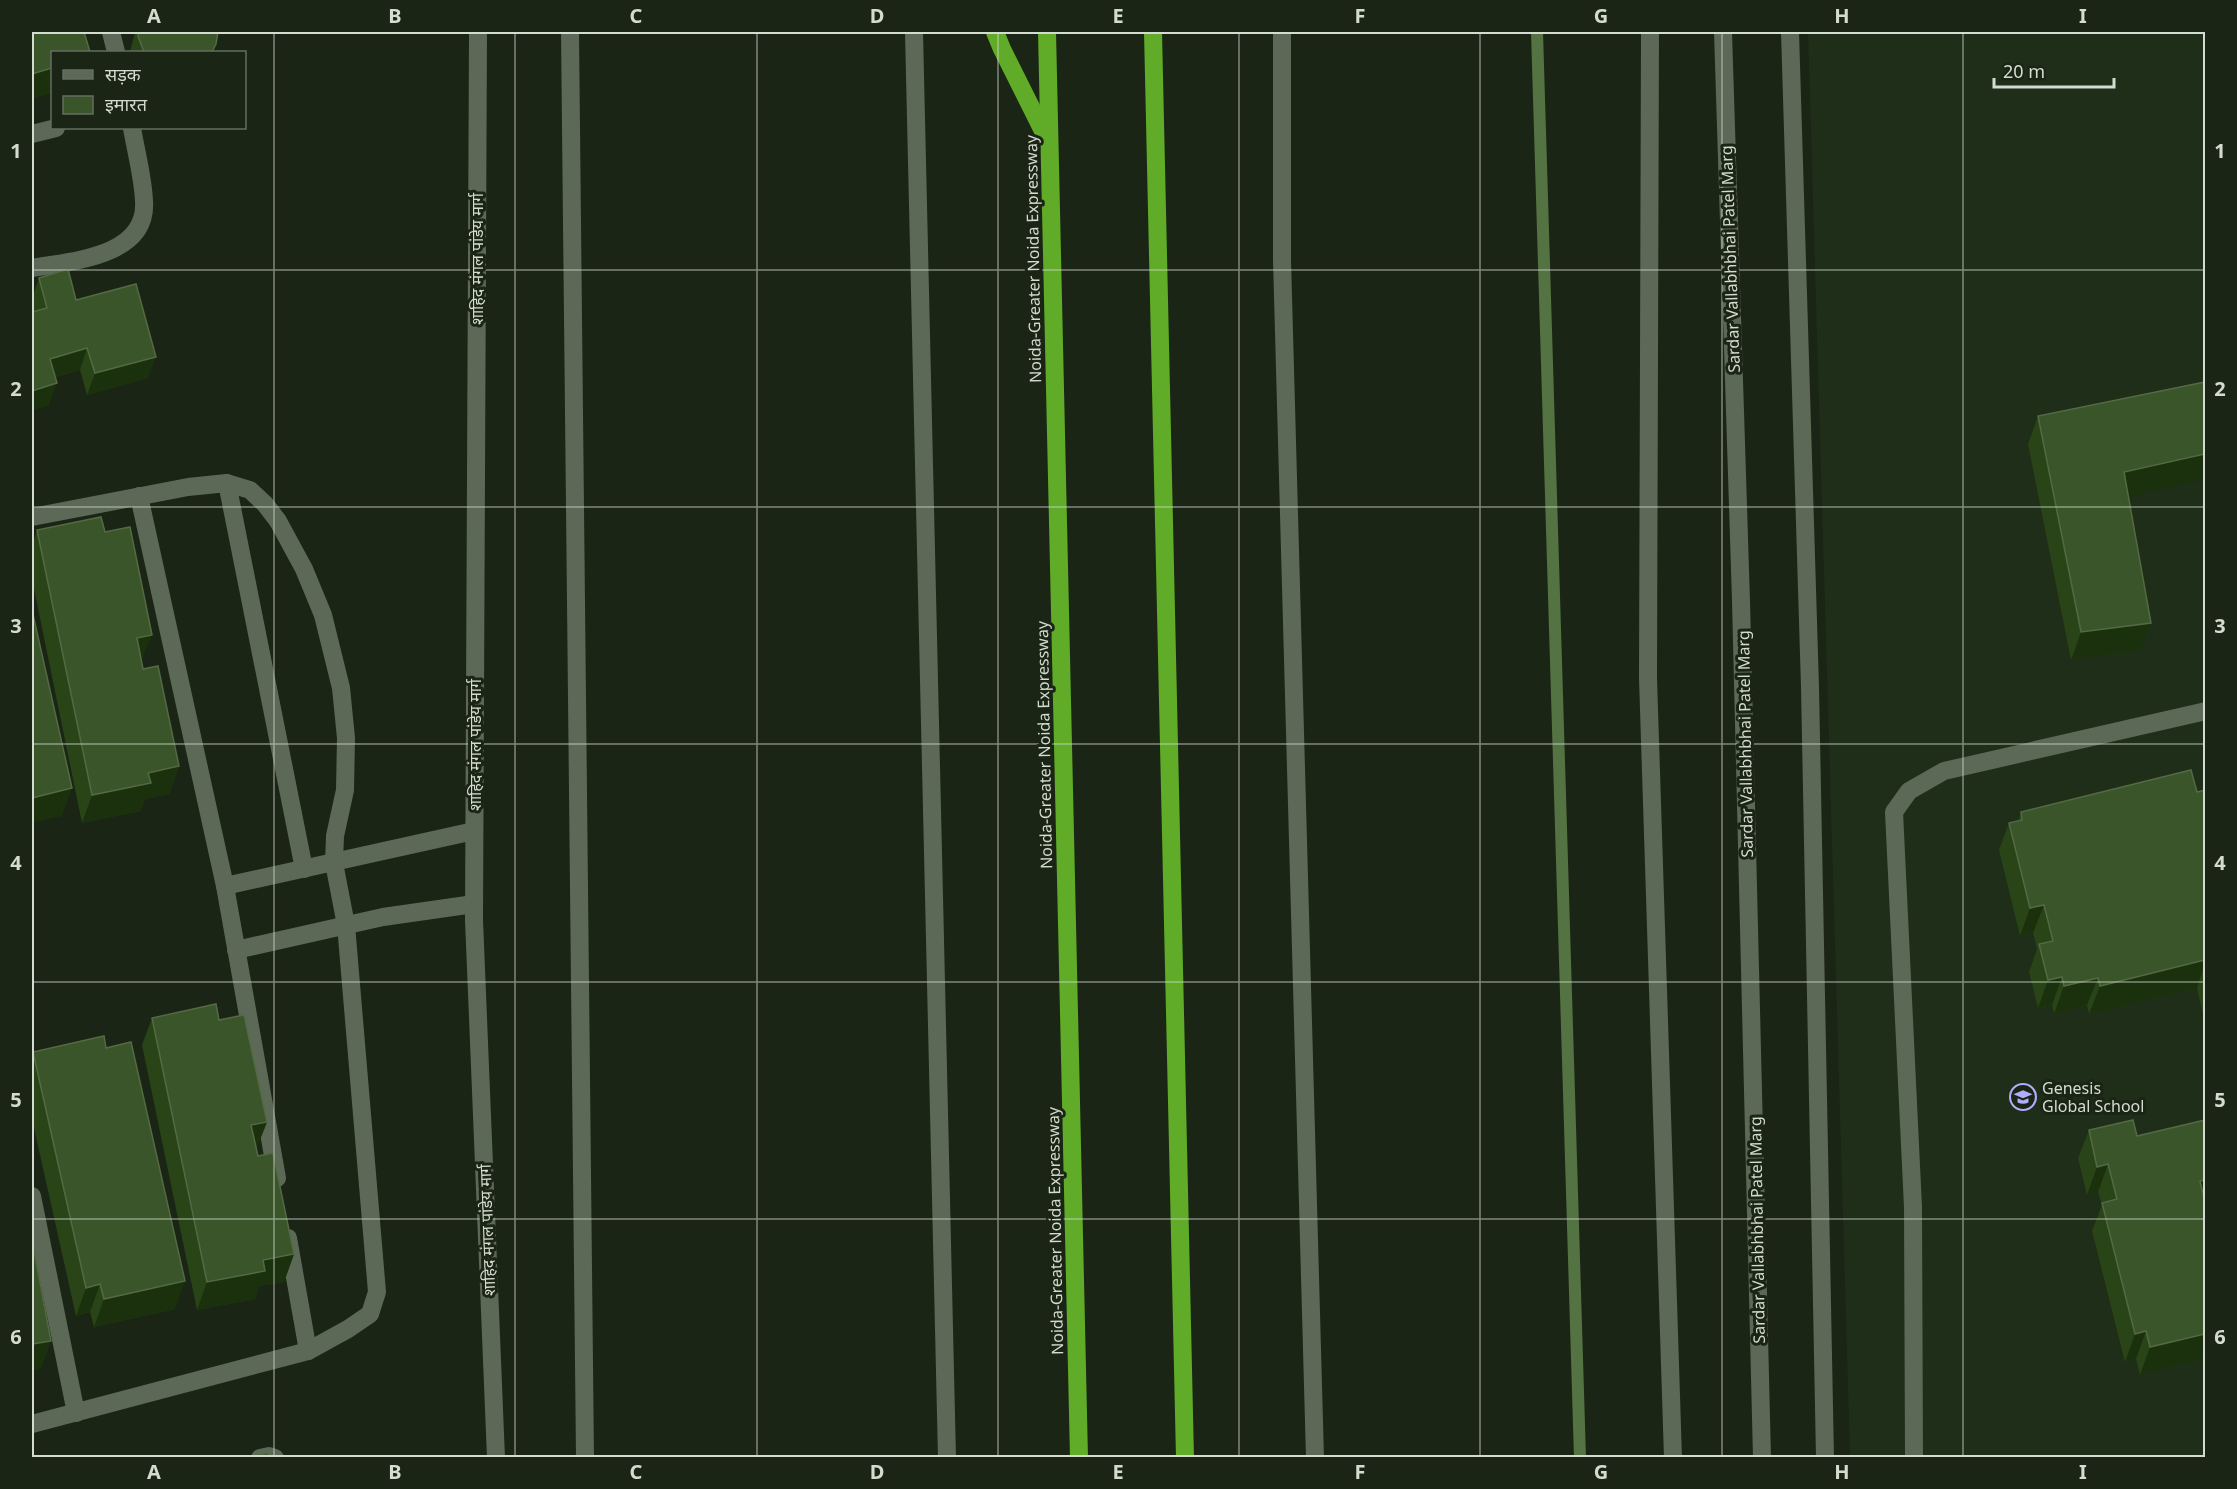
<svg xmlns="http://www.w3.org/2000/svg" width="2237" height="1489" viewBox="0 0 2237 1489" font-family="'Noto Sans','Noto Sans Devanagari',sans-serif">
<rect width="100%" height="100%" fill="#1a2515"/>
<path fill="#1f2e18" d="M 1808,32 L 2205,32 L 2205,1457 L 1850,1457 Z"/>
<g fill="none" stroke-linecap="round" stroke-linejoin="round">
<path stroke="#547343" stroke-width="12" d="M 1537,32 L 1580,1458"/>
<g stroke="#5c6956" stroke-width="18">
<path d="M 111,32 L 116,52"/>
<path d="M 478,32 L 474,920 L 496,1458"/>
<path d="M 570,32 L 585,1458"/>
<path d="M 914,32 L 947,1458"/>
<path d="M 1282,32 L 1282,260 L 1315,1458"/>
<path d="M 1650,32 L 1648,678 L 1673,1458"/>
<path d="M 1723,32 L 1741,601 L 1762,1458"/>
<path d="M 1790,32 L 1810,687 L 1825,1458"/>
<path d="M 32,134 L 56,128"/>
<path d="M 32,268 C 71,261 148,257 144,201 C 143,177 136,152 132,128"/>
<path d="M 227,483 L 304,869"/>
<path d="M 139,496 L 225,886 L 277,1178"/>
<path d="M 32,517 L 188,487 L 227,483 L 250,490 L 265,504 L 278,521 L 304,569 L 323,615 L 341,688 L 346,738 L 345,790 L 335,836 L 334,863 L 346,925 L 377,1292 L 370,1314 L 348,1329 L 308,1351 L 32,1424"/>
<path d="M 225,886 L 474,831"/>
<path d="M 236,950 L 383,917 L 474,904"/>
<path d="M 32,1196 L 76,1413"/>
<path d="M 288,1238 L 308,1351"/>
<path d="M 260,1458 L 269,1456 L 275,1458"/>
<path d="M 1914,1458 L 1913,1207 L 1894,812 L 1909,791 L 1944,771 L 2206,711"/>
</g>
<g stroke="#60ac28" stroke-width="18">
<path d="M 995,32 L 1002,49 L 1047,139"/>
<path d="M 1047,32 L 1079,1458"/>
<path d="M 1153,32 L 1185,1458"/>
</g>
</g>
<g fill="#294416">
<path d="M 135,32 L 218,32 L 216,44 L 213,52 L 130,52 Z"/>
<path d="M 39,278 L 76,300 L 148,378 L 87,395 L 80,370 L 55,377 L 49,405 L 32,410 L 32,312 L 34,311 L 32,298 Z"/>
<path d="M 2038,416 L 2129,497 L 2151,623 L 2141,651 L 2071,660 L 2028,444 Z"/>
<path d="M 37,530 L 105,532 L 143,669 L 179,766 L 169,794 L 145,799 L 140,811 L 82,823 L 32,579 L 32,546 Z"/>
<path d="M 2205,790 L 2205,1024 L 2197,988 L 2089,1014 L 2087,1005 L 2054,1014 L 2052,1005 L 2038,1008 L 2029,972 L 2037,949 L 2033,933 L 2020,936 L 1999,850 L 2009,823 L 2018,821 L 2021,812 L 2197,792 Z"/>
<path d="M 152,1018 L 219,1020 L 267,1122 L 256,1149 L 258,1156 L 294,1254 L 284,1282 L 259,1286 L 255,1299 L 197,1310 L 142,1045 Z"/>
<path d="M 106,1048 L 175,1309 L 94,1327 L 90,1312 L 76,1316 L 32,1119 L 32,1055 L 33,1052 Z"/>
<path d="M 2205,1120 L 2205,1359 L 2140,1375 L 2136,1359 L 2125,1362 L 2092,1231 L 2102,1205 L 2098,1192 L 2087,1195 L 2078,1158 L 2089,1130 L 2137,1136 Z"/>
</g>
<g fill="#1b310d">
<path d="M 52,68 L 52,93 L 32,99 L 32,74 Z"/>
<path d="M 87,348 L 80,370 L 42,380 L 50,359 Z"/>
<path d="M 156,357 L 148,378 L 87,395 L 95,373 Z"/>
<path d="M 57,383 L 49,405 L 32,410 L 32,391 Z"/>
<path d="M 2205,454 L 2205,479 L 2114,500 L 2124,472 Z"/>
<path d="M 2151,623 L 2141,651 L 2071,660 L 2081,632 Z"/>
<path d="M 152,635 L 141,662 L 137,638 Z"/>
<path d="M 179,766 L 169,794 L 145,799 L 140,811 L 82,823 L 92,795 L 148,773 Z"/>
<path d="M 72,788 L 62,816 L 32,823 L 32,798 Z"/>
<path d="M 2044,905 L 2033,933 L 2020,936 L 2030,908 Z"/>
<path d="M 2205,960 L 2205,963 L 2197,988 L 2089,1014 L 2100,986 Z"/>
<path d="M 2062,977 L 2052,1005 L 2038,1008 L 2048,980 Z"/>
<path d="M 2098,978 L 2087,1005 L 2054,1014 L 2064,986 Z"/>
<path d="M 267,1122 L 256,1150 L 251,1125 Z"/>
<path d="M 2108,1164 L 2098,1192 L 2087,1195 L 2097,1167 Z"/>
<path d="M 2205,1180 L 2205,1205 L 2200,1181 Z"/>
<path d="M 294,1254 L 284,1282 L 259,1286 L 255,1299 L 197,1310 L 207,1282 L 263,1260 Z"/>
<path d="M 185,1281 L 175,1309 L 94,1327 L 104,1299 Z"/>
<path d="M 100,1284 L 90,1312 L 76,1316 L 86,1288 Z"/>
<path d="M 2146,1331 L 2136,1359 L 2125,1362 L 2135,1334 Z"/>
<path d="M 2205,1334 L 2205,1359 L 2140,1375 L 2150,1347 Z"/>
<path d="M 51,1341 L 41,1369 L 32,1370 L 32,1344 Z"/>
</g>
<g fill="#3b552a" stroke="#536a44" stroke-width="1.5">
<path d="M 32,32 L 84,32 L 90,52 L 52,52 L 52,68 L 32,74 Z"/>
<path d="M 139,32 L 218,32 L 216,44 L 212,52 L 144,52 L 138,36 Z"/>
<path d="M 68,269 L 76,300 L 136,284 L 156,357 L 95,373 L 87,348 L 50,359 L 57,383 L 32,391 L 32,312 L 47,308 L 39,278 Z"/>
<path d="M 2205,382 L 2205,454 L 2124,472 L 2151,623 L 2081,632 L 2038,416 Z"/>
<path d="M 101,517 L 105,532 L 130,527 L 152,635 L 137,638 L 143,669 L 158,666 L 179,766 L 148,773 L 151,783 L 92,795 L 37,530 Z"/>
<path d="M 32,610 L 72,788 L 32,798 Z"/>
<path d="M 2191,770 L 2197,792 L 2205,790 L 2205,960 L 2100,986 L 2098,978 L 2064,986 L 2062,977 L 2048,980 L 2039,944 L 2053,941 L 2044,905 L 2030,908 L 2009,823 L 2022,820 L 2021,812 Z"/>
<path d="M 216,1004 L 219,1020 L 244,1015 L 267,1122 L 251,1125 L 258,1156 L 273,1153 L 294,1254 L 263,1260 L 265,1271 L 207,1282 L 152,1018 Z"/>
<path d="M 104,1036 L 106,1048 L 131,1042 L 185,1281 L 104,1299 L 100,1284 L 86,1288 L 33,1052 Z"/>
<path d="M 2133,1120 L 2137,1136 L 2205,1120 L 2205,1180 L 2200,1181 L 2205,1202 L 2205,1334 L 2150,1347 L 2146,1331 L 2135,1334 L 2102,1203 L 2117,1199 L 2108,1164 L 2097,1167 L 2089,1130 Z"/>
<path d="M 32,1245 L 33,1245 L 51,1341 L 32,1344 Z"/>
<path d="M 267,1453 L 271,1458 L 249,1458 Z"/>
</g>
<path fill="none" stroke="#d4dbd0" stroke-width="1.5" stroke-opacity="0.55" d="M 274,32 L 274,1458M 515,32 L 515,1458M 757,32 L 757,1458M 998,32 L 998,1458M 1239,32 L 1239,1458M 1480,32 L 1480,1458M 1722,32 L 1722,1458M 1963,32 L 1963,1458M 32,270 L 2206,270M 32,507 L 2206,507M 32,744 L 2206,744M 32,982 L 2206,982M 32,1219 L 2206,1219"/>
<defs>
<symbol id="school-ring" viewBox="-11 -11 22 22"><circle r="9.5" fill="#1a2515" stroke="#b0aefa" stroke-width="1.5"/><path d="M0-5L7-2L0 1L-7-2ZM-4 1L0 2.5L4 1V4Q0 6-4 4Z" fill="#b0aefa"/></symbol>
</defs>
<g fill-rule="evenodd">
<use href="#school-ring" x="2008" y="1082" width="30" height="30"/>
</g>
<g text-anchor="middle" stroke-width="6" stroke-linejoin="round" paint-order="stroke">
<g font-size="16" fill="#d4dbd0" stroke="#1a2515">
<text transform="translate(477 259) rotate(-90)" y="6">शाहिद मंगल पांडेय मार्ग</text>
<text transform="translate(1033 259) rotate(-91)" y="6">Noida-Greater Noida Expressway</text>
<text transform="translate(1730 259) rotate(-92)" y="6">Sardar Vallabhbhai Patel Marg</text>
<text transform="translate(1745 744) rotate(-91)" y="6">Sardar Vallabhbhai Patel Marg</text>
<text transform="translate(475 745) rotate(-90)" y="6">शाहिद मंगल पांडेय मार्ग</text>
<text transform="translate(1044 745) rotate(-91)" y="6">Noida-Greater Noida Expressway</text>
<text transform="translate(487 1230) rotate(-92)" y="6">शाहिद मंगल पांडेय मार्ग</text>
<text transform="translate(1757 1230) rotate(-91)" y="6">Sardar Vallabhbhai Patel Marg</text>
<text transform="translate(1055 1231) rotate(-91)" y="6">Noida-Greater Noida Expressway</text>
</g>
<g font-size="16" fill="#d4dbd0" stroke="#1a2515" text-anchor="start">
<text x="2042" y="1094">Genesis<tspan x="2042" dy="18">Global School</tspan></text>
</g>
</g>
<rect width="2237" height="1489" fill="none" stroke="#1a2515" stroke-width="66"/>
<rect x="51" y="51" width="195" height="78" fill="#1a2515" stroke="#646e60" stroke-width="1.5"/>
<rect x="63" y="70" width="30" height="9" fill="#5c6956" stroke="#646e60" stroke-width="1.5"/>
<text x="105" y="81" font-size="18" fill="#d4dbd0">सड़क</text>
<rect x="63" y="96" width="30" height="18" fill="#3b552a" stroke="#646e60" stroke-width="1.5"/>
<text x="105" y="111" font-size="18" fill="#d4dbd0">इमारत</text>
<path d="M1994 78v9h120v-9" fill="none" stroke="#d4dbd0" stroke-width="3"/>
<text x="2003" y="78" font-size="18" fill="#d4dbd0" stroke="#1a2515" stroke-width="4.5" paint-order="stroke">20 m</text>
<rect x="33" y="33" width="2171" height="1423" fill="none" stroke="#d4dbd0" stroke-width="2"/>
<g font-size="20" text-anchor="middle" font-weight="bold" fill="#d4dbd0">
<text x="154" y="23">A</text>
<text x="395" y="23">B</text>
<text x="636" y="23">C</text>
<text x="877" y="23">D</text>
<text x="1118" y="23">E</text>
<text x="1360" y="23">F</text>
<text x="1601" y="23">G</text>
<text x="1842" y="23">H</text>
<text x="2083" y="23">I</text>
<text x="16" y="158">1</text>
<text x="2220" y="158">1</text>
<text x="16" y="396">2</text>
<text x="2220" y="396">2</text>
<text x="16" y="633">3</text>
<text x="2220" y="633">3</text>
<text x="16" y="870">4</text>
<text x="2220" y="870">4</text>
<text x="16" y="1107">5</text>
<text x="2220" y="1107">5</text>
<text x="16" y="1344">6</text>
<text x="2220" y="1344">6</text>
<text x="154" y="1479">A</text>
<text x="395" y="1479">B</text>
<text x="636" y="1479">C</text>
<text x="877" y="1479">D</text>
<text x="1118" y="1479">E</text>
<text x="1360" y="1479">F</text>
<text x="1601" y="1479">G</text>
<text x="1842" y="1479">H</text>
<text x="2083" y="1479">I</text>
</g>
</svg>
